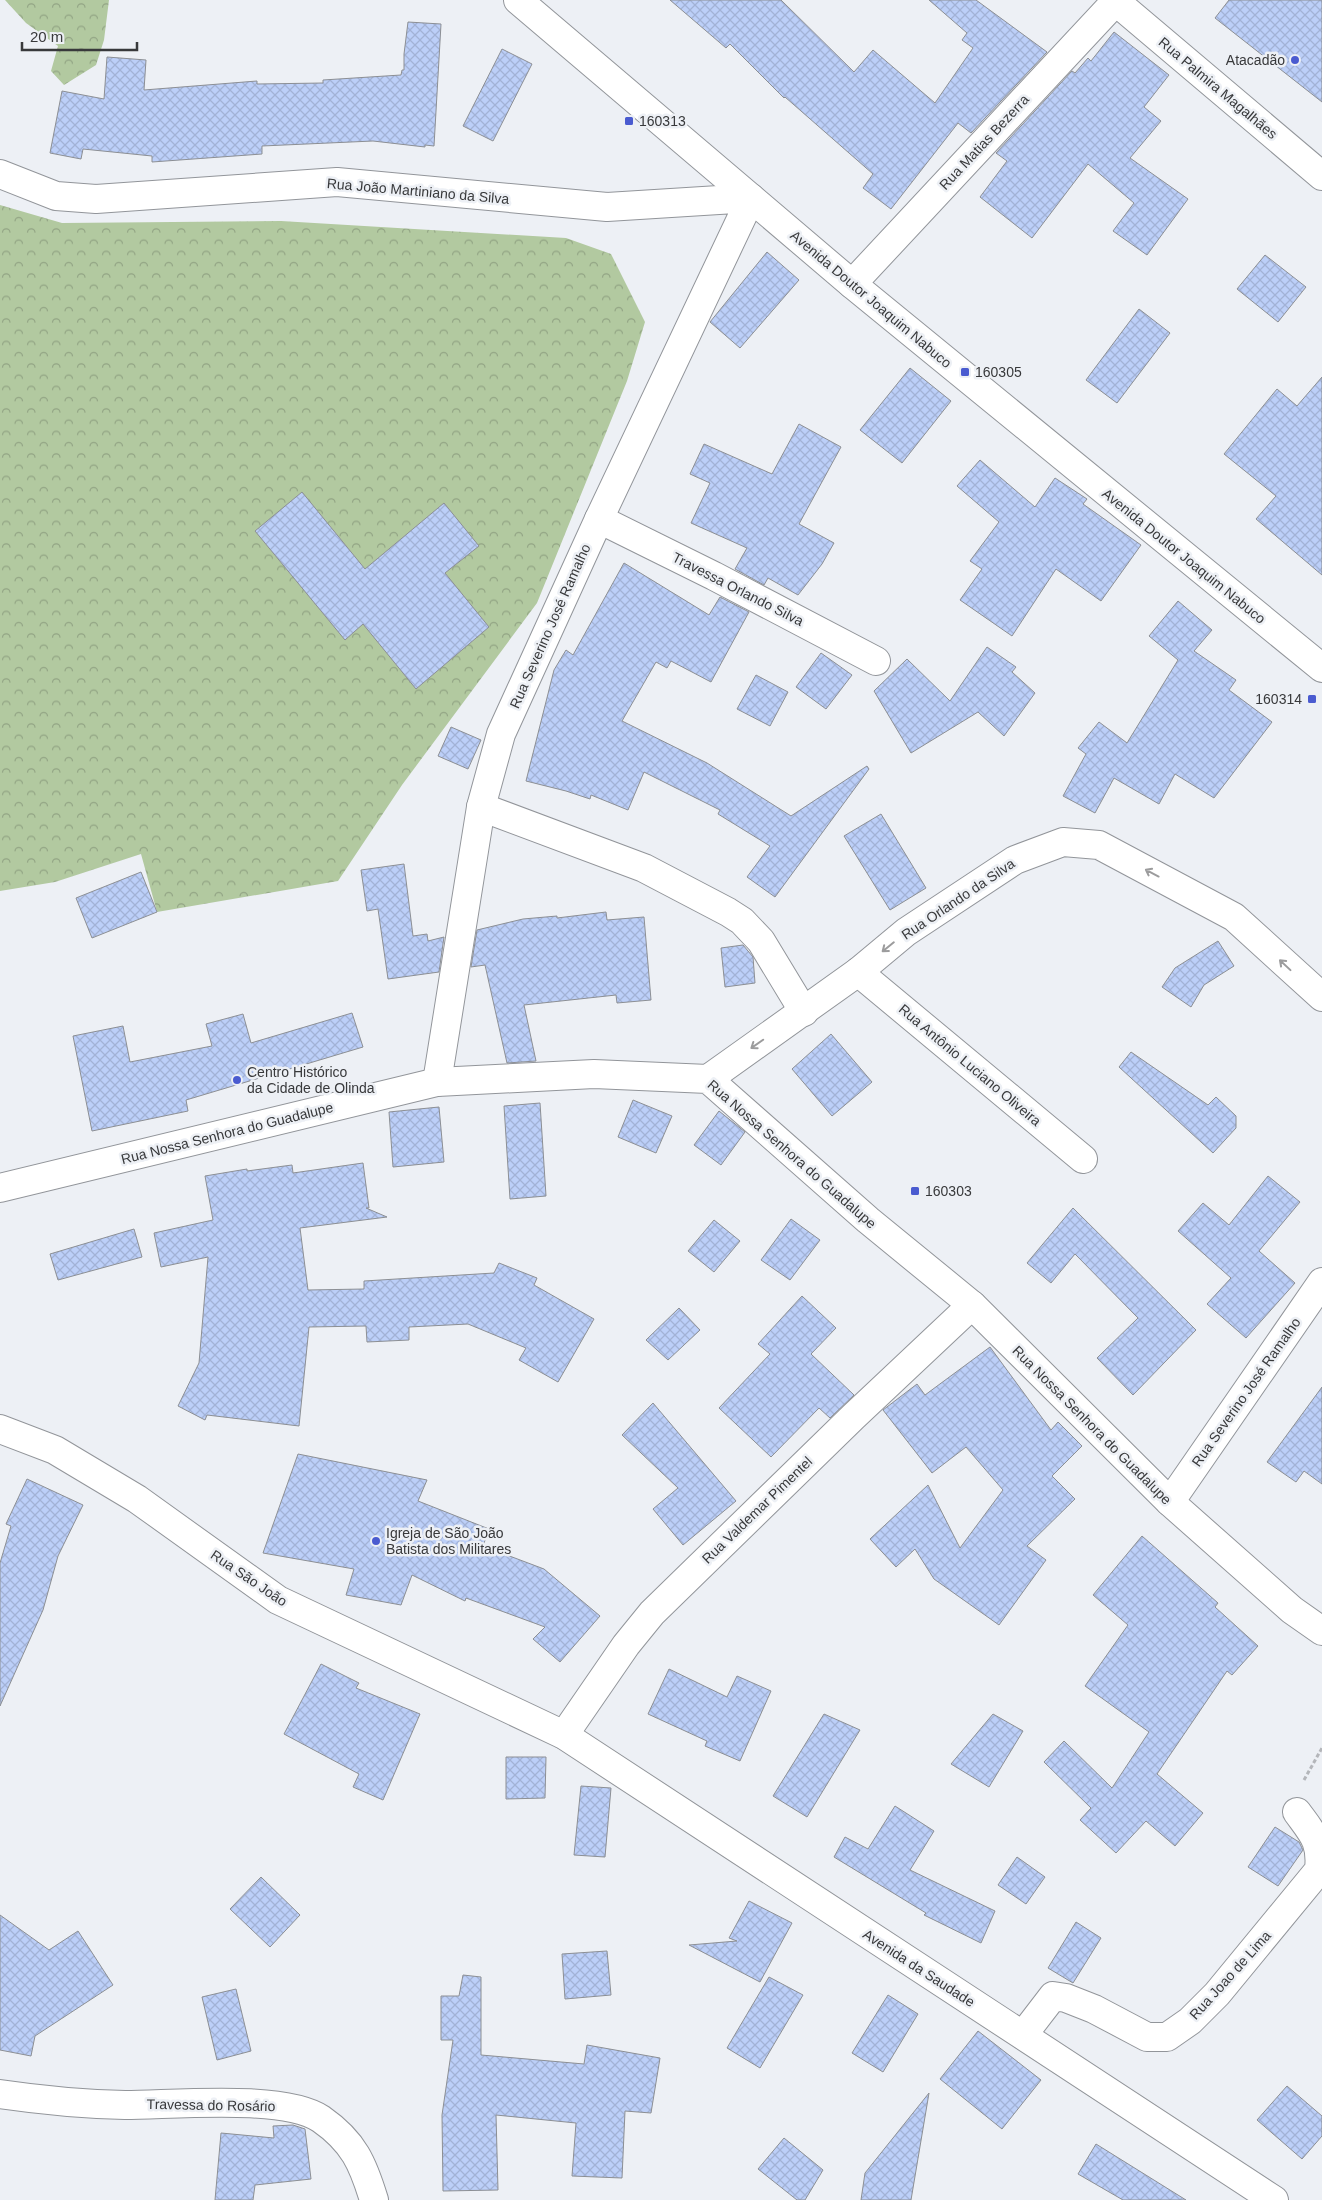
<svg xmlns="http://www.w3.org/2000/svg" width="1322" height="2200" viewBox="0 0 1322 2200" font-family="Arial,sans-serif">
<defs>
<pattern id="forest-crowns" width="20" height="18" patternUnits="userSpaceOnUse" patternTransform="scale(1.25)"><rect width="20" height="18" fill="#b2c9a0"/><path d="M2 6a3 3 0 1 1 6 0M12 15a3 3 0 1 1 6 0" fill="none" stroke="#92a484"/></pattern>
<pattern id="building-cross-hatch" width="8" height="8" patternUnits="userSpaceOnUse" patternTransform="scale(1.25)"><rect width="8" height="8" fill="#bccff8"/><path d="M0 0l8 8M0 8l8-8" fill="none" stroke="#a2b2d6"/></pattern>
</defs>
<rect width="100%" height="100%" fill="#edf0f5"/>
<g fill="url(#forest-crowns)">
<path d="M 5,0 L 109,0 L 104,40 L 96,65 L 64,85 L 51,71 L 58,46 L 26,23 Z"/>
<path d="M 0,205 L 62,223 L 281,221 L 566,238 L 611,254 L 645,322 L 627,381 L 537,603 L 402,785 L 338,881 L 157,912 L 141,854 L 55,882 L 0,891 Z"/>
</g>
<g fill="url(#building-cross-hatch)" stroke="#8c8f94">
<path d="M 670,0 L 781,0 L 854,72 L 873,50 L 935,103 L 973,48 L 962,40 L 967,33 L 929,0 L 976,0 L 1047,52 L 971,133 L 958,123 L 891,209 L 863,188 L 873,174 L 785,97 L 784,98 L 730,44 L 726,48 Z"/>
<path d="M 1229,0 L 1322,0 L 1322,102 L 1215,18 Z"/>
<path d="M 408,22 L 441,24 L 434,146 L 425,145 L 425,147 L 373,141 L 262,146 L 262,154 L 152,162 L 152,156 L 83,149 L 81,159 L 50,153 L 62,91 L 104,99 L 107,57 L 146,60 L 144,90 L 257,81 L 257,84 L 323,83 L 323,80 L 401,75 L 402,70 L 404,70 L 404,54 Z"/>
<path d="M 1114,32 L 1169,75 L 1144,107 L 1161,121 L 1130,158 L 1188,199 L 1147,255 L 1113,231 L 1134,203 L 1088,164 L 1032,238 L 980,197 L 1007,161 L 996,153 L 1072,71 L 1075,73 L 1088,58 L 1091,61 Z"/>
<path d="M 502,49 L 532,64 L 493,141 L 463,126 Z"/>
<path d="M 767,252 L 799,280 L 740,348 L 710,322 Z"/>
<path d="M 1265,255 L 1306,287 L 1278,322 L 1237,289 Z"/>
<path d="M 1139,309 L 1170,333 L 1117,403 L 1086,380 Z"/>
<path d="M 910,368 L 951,401 L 902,463 L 860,430 Z"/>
<path d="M 1322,377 L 1322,575 L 1256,519 L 1276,496 L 1224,454 L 1277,389 L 1297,406 Z"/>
<path d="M 799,424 L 841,447 L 799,524 L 834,543 L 822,564 L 798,595 L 768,578 L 764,585 L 735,569 L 747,548 L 691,523 L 710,483 L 690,474 L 704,444 L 772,474 Z"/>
<path d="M 980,460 L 1035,507 L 1055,478 L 1087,499 L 1083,504 L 1141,545 L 1101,601 L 1056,569 L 1012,636 L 960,600 L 982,569 L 970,561 L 999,522 L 957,486 Z"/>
<path d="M 302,492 L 365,569 L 444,503 L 479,546 L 445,573 L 489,627 L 416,689 L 363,624 L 345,640 L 255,531 Z"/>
<path d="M 624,563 L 709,615 L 720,597 L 749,612 L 711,682 L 671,661 L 667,668 L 656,662 L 622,721 L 707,763 L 791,816 L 867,766 L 869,769 L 775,897 L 747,877 L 770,846 L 718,814 L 720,810 L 644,772 L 628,810 L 591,795 L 590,799 L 566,791 L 526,781 L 554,670 L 566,650 L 573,655 Z"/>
<path d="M 1178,601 L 1212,630 L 1194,651 L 1236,680 L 1229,690 L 1272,722 L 1214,798 L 1175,774 L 1159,804 L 1114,778 L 1095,813 L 1063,796 L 1086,754 L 1078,748 L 1099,722 L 1127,743 L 1178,660 L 1149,636 Z"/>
<path d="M 987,647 L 1016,667 L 1012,672 L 1035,693 L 1004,736 L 978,712 L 911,753 L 874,691 L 907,659 L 950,701 Z"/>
<path d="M 821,653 L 852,675 L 826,709 L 796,687 Z"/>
<path d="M 756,675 L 788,692 L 770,726 L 737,709 Z"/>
<path d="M 451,727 L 481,740 L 468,769 L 438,756 Z"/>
<path d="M 881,814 L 926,888 L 890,910 L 844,836 Z"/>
<path d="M 404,864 L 413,936 L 427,934 L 428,941 L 444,937 L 439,972 L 388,979 L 378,909 L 367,911 L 361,870 Z"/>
<path d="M 141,872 L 157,912 L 92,938 L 76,898 Z"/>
<path d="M 606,912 L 607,920 L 644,917 L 651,1000 L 617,1003 L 616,995 L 524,1005 L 536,1061 L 507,1063 L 485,965 L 471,967 L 477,930 L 523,919 L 557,916 L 557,918 Z"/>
<path d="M 1218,941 L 1234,966 L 1204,985 L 1191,1007 L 1162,987 L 1175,968 Z"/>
<path d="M 743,945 L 753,957 L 755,983 L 725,987 L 721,948 Z"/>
<path d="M 352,1013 L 363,1047 L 186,1100 L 188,1111 L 92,1131 L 73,1036 L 123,1026 L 130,1062 L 212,1046 L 206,1024 L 243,1014 L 251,1043 Z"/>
<path d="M 831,1034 L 872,1082 L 832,1116 L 792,1069 Z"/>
<path d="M 1131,1052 L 1208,1105 L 1216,1097 L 1236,1116 L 1236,1128 L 1213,1153 L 1119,1067 Z"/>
<path d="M 633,1100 L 672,1116 L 656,1153 L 618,1137 Z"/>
<path d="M 540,1103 L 546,1196 L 510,1199 L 504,1106 Z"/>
<path d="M 439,1107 L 444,1162 L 393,1167 L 389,1112 Z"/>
<path d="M 719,1111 L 745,1132 L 721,1165 L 694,1145 Z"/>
<path d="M 363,1163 L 369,1208 L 366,1208 L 387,1217 L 300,1228 L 308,1290 L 364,1289 L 364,1281 L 494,1273 L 499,1263 L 537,1278 L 534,1285 L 594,1319 L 558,1382 L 519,1360 L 526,1348 L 468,1324 L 409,1327 L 409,1340 L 367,1342 L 366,1326 L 309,1327 L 299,1426 L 207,1415 L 205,1420 L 178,1406 L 199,1363 L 208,1257 L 161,1267 L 154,1233 L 213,1220 L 205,1176 L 247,1169 L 247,1171 L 292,1165 L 293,1173 Z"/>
<path d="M 1268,1176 L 1300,1202 L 1259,1251 L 1295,1283 L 1246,1338 L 1207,1304 L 1231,1278 L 1178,1231 L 1203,1203 L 1229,1225 Z"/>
<path d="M 1073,1208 L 1196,1330 L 1133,1395 L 1097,1358 L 1138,1318 L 1075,1254 L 1051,1283 L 1027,1263 Z"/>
<path d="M 791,1219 L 820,1240 L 790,1280 L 761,1260 Z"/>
<path d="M 714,1220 L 740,1241 L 714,1272 L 688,1251 Z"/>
<path d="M 134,1229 L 142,1257 L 58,1280 L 50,1254 Z"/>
<path d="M 802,1296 L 836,1328 L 811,1354 L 854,1395 L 830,1418 L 819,1408 L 771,1457 L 719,1408 L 770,1354 L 758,1344 Z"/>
<path d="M 679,1308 L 700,1330 L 668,1360 L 646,1340 Z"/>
<path d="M 990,1347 L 1051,1430 L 1058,1422 L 1082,1446 L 1052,1476 L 1075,1499 L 1027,1546 L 1046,1560 L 999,1625 L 934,1579 L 915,1549 L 896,1567 L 870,1539 L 928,1485 L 960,1548 L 1003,1490 L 966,1447 L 932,1473 L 883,1410 L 917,1384 L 925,1395 Z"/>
<path d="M 1322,1387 L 1322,1484 L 1304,1471 L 1296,1482 L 1267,1462 Z"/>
<path d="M 653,1403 L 736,1501 L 683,1545 L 653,1509 L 678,1488 L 622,1435 Z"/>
<path d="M 298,1454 L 427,1480 L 418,1501 L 489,1529 L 483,1546 L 544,1569 L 600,1616 L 560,1662 L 533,1639 L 545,1627 L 466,1598 L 465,1601 L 412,1575 L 401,1605 L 346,1595 L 354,1569 L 263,1553 Z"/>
<path d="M 27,1479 L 83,1505 L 58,1556 L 43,1610 L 0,1706 L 0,1563 L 11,1526 L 6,1524 Z"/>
<path d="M 1142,1536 L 1218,1603 L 1215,1607 L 1258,1646 L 1232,1675 L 1227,1671 L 1157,1774 L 1203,1813 L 1175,1846 L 1146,1821 L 1116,1853 L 1080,1820 L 1091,1808 L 1044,1762 L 1064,1741 L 1112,1788 L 1149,1732 L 1085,1686 L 1128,1625 L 1093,1595 Z"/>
<path d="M 321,1664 L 359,1683 L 356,1688 L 420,1714 L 383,1800 L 353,1787 L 359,1774 L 284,1734 Z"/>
<path d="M 669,1669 L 727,1697 L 737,1676 L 771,1691 L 740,1761 L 705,1746 L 707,1741 L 648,1714 Z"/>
<path d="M 824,1714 L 860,1730 L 807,1817 L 773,1796 Z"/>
<path d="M 993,1714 L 1023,1731 L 989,1787 L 951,1764 Z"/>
<path d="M 506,1757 L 546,1757 L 545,1798 L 506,1799 Z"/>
<path d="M 581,1786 L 611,1788 L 605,1857 L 574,1855 Z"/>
<path d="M 895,1806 L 934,1831 L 910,1870 L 995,1911 L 981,1943 L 924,1915 L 926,1913 L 834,1857 L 845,1837 L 868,1849 Z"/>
<path d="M 1275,1827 L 1299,1842 L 1303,1850 L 1278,1886 L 1248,1867 Z"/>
<path d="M 1017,1857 L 1045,1877 L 1026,1904 L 998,1885 Z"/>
<path d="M 261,1877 L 300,1915 L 270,1947 L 230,1909 Z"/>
<path d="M 749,1901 L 792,1923 L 760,1982 L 689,1945 L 737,1941 L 729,1938 Z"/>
<path d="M 0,1915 L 49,1950 L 78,1931 L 113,1985 L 35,2036 L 31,2056 L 0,2050 Z"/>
<path d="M 1076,1922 L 1101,1938 L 1073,1983 L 1048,1968 Z"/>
<path d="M 607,1951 L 611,1995 L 565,1999 L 562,1954 Z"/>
<path d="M 463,1975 L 481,1977 L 481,2055 L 584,2064 L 587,2045 L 660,2058 L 651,2113 L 625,2111 L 622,2178 L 572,2176 L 576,2123 L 496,2115 L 498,2190 L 443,2191 L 442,2115 L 453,2040 L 441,2040 L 441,1996 L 459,1996 Z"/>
<path d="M 769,1977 L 803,1995 L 760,2068 L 727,2048 Z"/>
<path d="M 236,1989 L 251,2051 L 217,2060 L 202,1997 Z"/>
<path d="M 888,1995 L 918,2014 L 883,2072 L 852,2053 Z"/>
<path d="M 978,2031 L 1041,2080 L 1002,2129 L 940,2079 Z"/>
<path d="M 1287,2086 L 1322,2116 L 1322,2136 L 1302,2159 L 1257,2120 Z"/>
<path d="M 929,2093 L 911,2200 L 861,2200 L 865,2173 Z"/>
<path d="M 293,2125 L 305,2129 L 311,2179 L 255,2185 L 253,2200 L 215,2200 L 221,2133 L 274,2138 L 273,2126 Z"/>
<path d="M 784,2138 L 823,2170 L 805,2200 L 797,2200 L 758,2169 Z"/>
<path d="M 1096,2144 L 1186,2200 L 1123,2200 L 1078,2174 Z"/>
</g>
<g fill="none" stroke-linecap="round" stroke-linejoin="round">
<defs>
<g id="minor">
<path d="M 1114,0 L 1322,176"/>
<path d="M 0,174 L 56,196 L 96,199 L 337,182 L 607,207 L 751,198 L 599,519 L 501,734 L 481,807 L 437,1082"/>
<path d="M 852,284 L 1117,0"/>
<path d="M 599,519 L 714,576 L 876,661"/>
<path d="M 481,807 L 644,868 L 728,912 L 742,921 L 761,941 L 804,1012"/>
<path d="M 858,972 L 1083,1159"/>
<path d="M 708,1079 L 858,972 L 906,932 L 1015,860 L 1063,842 L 1099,845 L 1234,917 L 1322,997"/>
<path d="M 0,1188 L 437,1082 L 594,1074 L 708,1079 L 868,1220 L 972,1305 L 1170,1502 L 1292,1610 L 1322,1631"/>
<path d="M 0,1429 L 55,1450 L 137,1499 L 278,1600 L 564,1735 L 1274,2200"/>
<path d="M 1170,1502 L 1322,1282"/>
<path d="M 564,1735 L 626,1645 L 652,1613 L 853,1417 L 972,1305"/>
<path d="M 1023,2035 L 1053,1996 L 1066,1998 L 1094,2009 L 1147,2037 L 1167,2037 L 1190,2021 L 1217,1994 L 1319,1870 C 1322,1842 1313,1834 1297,1812"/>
<path d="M 0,2094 C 41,2100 84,2104 125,2105 C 173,2105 284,2094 321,2119 C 354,2142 363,2164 374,2200"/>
</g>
<path id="major" d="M 518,0 L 852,284 L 1322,668"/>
</defs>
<use href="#minor" stroke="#92959a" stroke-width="30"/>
<use href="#major" stroke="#92959a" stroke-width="30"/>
<path stroke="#b4b6ba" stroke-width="3" stroke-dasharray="4 2.5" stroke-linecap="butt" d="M 1304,1780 L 1322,1748"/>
<use href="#minor" stroke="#fff" stroke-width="28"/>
<use href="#major" stroke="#fff" stroke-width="28"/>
</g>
<defs><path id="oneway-shaft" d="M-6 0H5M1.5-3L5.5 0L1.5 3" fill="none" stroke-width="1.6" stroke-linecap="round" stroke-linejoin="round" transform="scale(1.25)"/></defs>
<g stroke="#9c9c9d">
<use href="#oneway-shaft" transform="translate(1152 873) rotate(-152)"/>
<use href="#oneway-shaft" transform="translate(888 947) rotate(141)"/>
<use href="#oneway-shaft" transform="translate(1285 965) rotate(-137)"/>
<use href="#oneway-shaft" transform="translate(757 1044) rotate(145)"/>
</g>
<g fill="#4a5bd0" stroke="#edf0f5" stroke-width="2">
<circle cx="1295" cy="60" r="5"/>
<rect x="624" y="116" width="10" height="10" rx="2.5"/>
<rect x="960" y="367" width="10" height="10" rx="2.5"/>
<rect x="1307" y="694" width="10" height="10" rx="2.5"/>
<circle cx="237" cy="1080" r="5"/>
<rect x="910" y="1186" width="10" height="10" rx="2.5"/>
<circle cx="376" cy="1541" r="5"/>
</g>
<g text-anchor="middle" stroke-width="5" stroke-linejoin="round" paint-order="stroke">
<g font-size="14" fill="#38393b" stroke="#edf0f5" text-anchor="start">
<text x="1285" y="65" text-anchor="end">Atacadão</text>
<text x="639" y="126">160313</text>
<text x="975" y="377">160305</text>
<text x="1302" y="704" text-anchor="end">160314</text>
<text x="247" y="1077">Centro Histórico<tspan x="247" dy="16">da Cidade de Olinda</tspan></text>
<text x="925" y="1196">160303</text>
<text x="386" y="1538">Igreja de São João<tspan x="386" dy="16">Batista dos Militares</tspan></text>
</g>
<g font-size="14" fill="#38393b" stroke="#edf0f5">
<text transform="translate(1218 88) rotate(40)" y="5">Rua Palmira Magalhães</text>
<text transform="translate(984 142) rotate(-47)" y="5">Rua Matias Bezerra</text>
<text transform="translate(418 191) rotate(5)" y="5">Rua João Martiniano da Silva</text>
<text transform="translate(871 299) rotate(40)" y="5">Avenida Doutor Joaquim Nabuco</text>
<text transform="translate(1184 556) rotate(39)" y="5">Avenida Doutor Joaquim Nabuco</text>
<text transform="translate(738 589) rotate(27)" y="5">Travessa Orlando Silva</text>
<text transform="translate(550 626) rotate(-66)" y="5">Rua Severino José Ramalho</text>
<text transform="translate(958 899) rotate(-34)" y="5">Rua Orlando da Silva</text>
<text transform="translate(970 1065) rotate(40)" y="5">Rua Antônio Luciano Oliveira</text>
<text transform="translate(227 1133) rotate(-14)" y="5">Rua Nossa Senhora do Guadalupe</text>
<text transform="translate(792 1154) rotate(41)" y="5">Rua Nossa Senhora do Guadalupe</text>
<text transform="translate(1246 1392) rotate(-55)" y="5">Rua Severino José Ramalho</text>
<text transform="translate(1092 1425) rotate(45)" y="5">Rua Nossa Senhora do Guadalupe</text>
<text transform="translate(757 1510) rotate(-44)" y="5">Rua Valdemar Pimentel</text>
<text transform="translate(249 1578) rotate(34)" y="5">Rua São João</text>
<text transform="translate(919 1968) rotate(33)" y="5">Avenida da Saudade</text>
<text transform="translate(1230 1975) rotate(-48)" y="5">Rua Joao de Lima</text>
<text transform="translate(211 2105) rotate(1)" y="5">Travessa do Rosário</text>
</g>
</g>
<path d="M22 42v8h115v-8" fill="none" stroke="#38393b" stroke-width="2.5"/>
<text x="30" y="42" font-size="15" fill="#38393b" stroke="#edf0f5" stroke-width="4" paint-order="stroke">20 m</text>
</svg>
